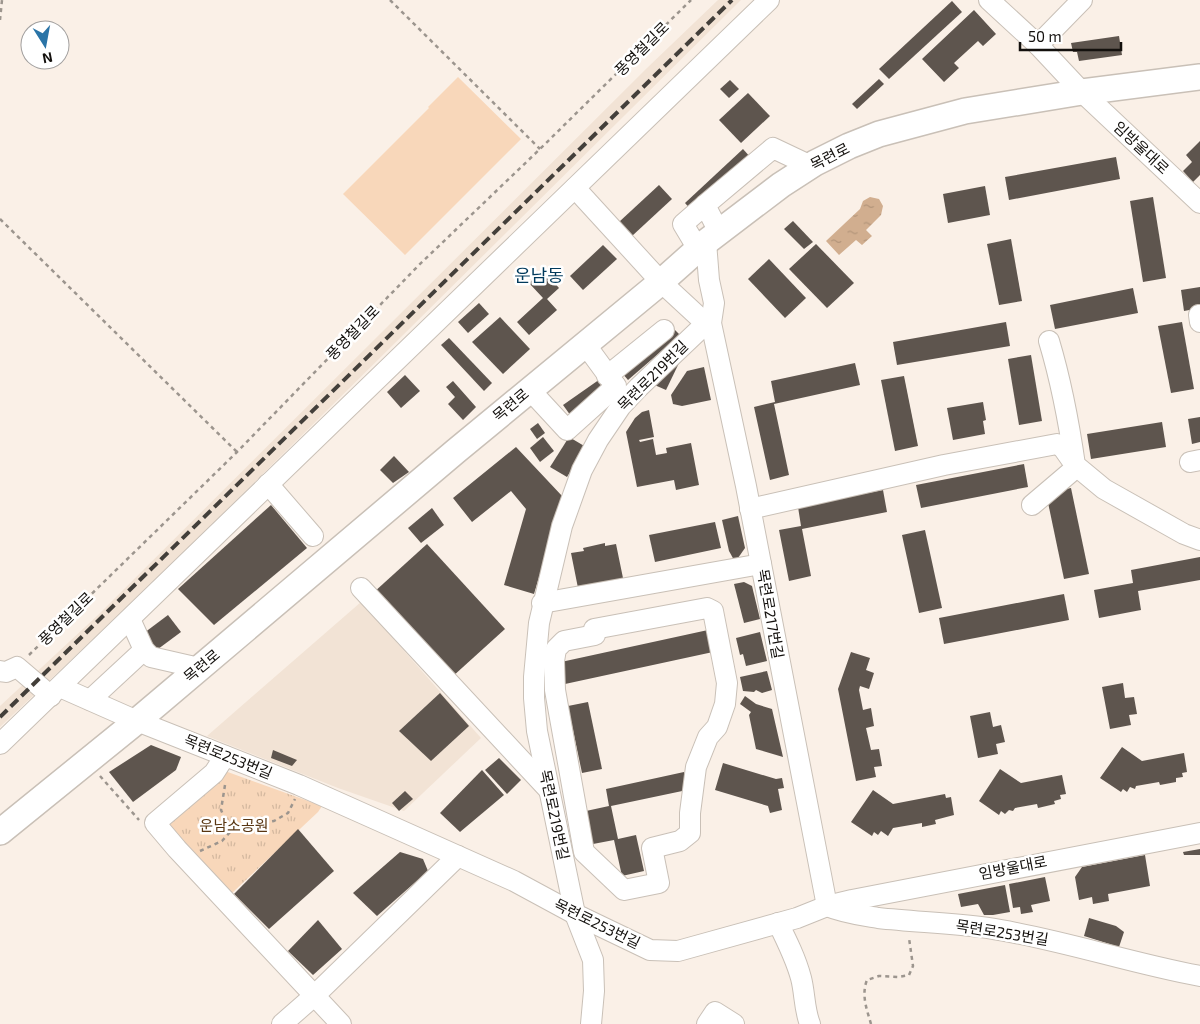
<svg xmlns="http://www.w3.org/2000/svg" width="1200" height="1024" viewBox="0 0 1200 1024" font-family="'Exo 2','Noto Sans KR',sans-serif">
<defs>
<pattern id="park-tufts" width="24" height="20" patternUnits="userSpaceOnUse" patternTransform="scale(1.25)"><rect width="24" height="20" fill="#f8d7ba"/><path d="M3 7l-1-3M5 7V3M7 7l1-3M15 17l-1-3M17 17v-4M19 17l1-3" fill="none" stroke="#d4b89f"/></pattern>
<pattern id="water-ripples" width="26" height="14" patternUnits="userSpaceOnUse" patternTransform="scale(1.25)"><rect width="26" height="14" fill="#d1ae8f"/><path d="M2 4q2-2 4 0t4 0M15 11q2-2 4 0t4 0" fill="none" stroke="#b3957a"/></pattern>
</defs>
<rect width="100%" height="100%" fill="#faf0e7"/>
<g fill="#f2e3d5">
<path d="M 718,0 L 741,0 L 161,575 L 0,727 L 0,706 L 98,615 L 647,68 Z"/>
<path d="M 361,602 L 481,738 L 404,811 L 338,788 L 207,736 Z"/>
</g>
<path fill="#f8d7ba" d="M 458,77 L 521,139 L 405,255 L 343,194 L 429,108 L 428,107 Z"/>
<path fill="url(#park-tufts)" d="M 225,771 L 322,806 L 318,812 L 231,894 L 167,827 L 171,816 Z"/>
<path fill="url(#water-ripples)" d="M 870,197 L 879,199 L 883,206 L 881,215 L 866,230 L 872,236 L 862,245 L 856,240 L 839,255 L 826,241 L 860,209 L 863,201 Z"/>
<g fill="#5e554e">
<path d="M 952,1 L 962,12 L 889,79 L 879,69 Z"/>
<path d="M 974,10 L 996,34 L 983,46 L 978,41 L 954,63 L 959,68 L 944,82 L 922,59 Z"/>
<path d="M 1119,36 L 1122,55 L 1079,61 L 1077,52 L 1073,52 L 1071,43 Z"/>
<path d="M 879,79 L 884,84 L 857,109 L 852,104 Z"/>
<path d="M 730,80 L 739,89 L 729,98 L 720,89 Z"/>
<path d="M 748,93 L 770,116 L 741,143 L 719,120 Z"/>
<path d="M 1200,141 L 1200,175 L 1193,182 L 1183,171 L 1192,162 L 1186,155 Z"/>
<path d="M 743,149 L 751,158 L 698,218 L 685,203 Z"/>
<path d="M 1116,157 L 1120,179 L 1009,200 L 1005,177 Z"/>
<path d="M 659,185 L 672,199 L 632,236 L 619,222 Z"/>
<path d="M 985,186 L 990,215 L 948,223 L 943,194 Z"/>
<path d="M 1153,197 L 1166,278 L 1143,282 L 1130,201 Z"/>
<path d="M 793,221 L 813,242 L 804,249 L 784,229 Z"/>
<path d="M 1011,239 L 1022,301 L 999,305 L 987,244 Z"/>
<path d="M 816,244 L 854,283 L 827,308 L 789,269 Z"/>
<path d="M 603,245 L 617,259 L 583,290 L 570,276 Z"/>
<path d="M 769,259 L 806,298 L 785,318 L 748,279 Z"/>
<path d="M 543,270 L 559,288 L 547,299 L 557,310 L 529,335 L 517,322 L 543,298 L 529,283 Z"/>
<path d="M 1200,287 L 1200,308 L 1184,311 L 1181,290 Z"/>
<path d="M 1133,288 L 1138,313 L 1055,329 L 1050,305 Z"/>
<path d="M 479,303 L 489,314 L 468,333 L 458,322 Z"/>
<path d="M 500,317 L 530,349 L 503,374 L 472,342 Z"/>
<path d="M 1006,322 L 1010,346 L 897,365 L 893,342 Z"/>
<path d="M 1182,322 L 1194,389 L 1171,393 L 1158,326 Z"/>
<path d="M 674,329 L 680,335 L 628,380 L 622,373 Z"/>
<path d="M 449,338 L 492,383 L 484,391 L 441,345 Z"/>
<path d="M 1031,355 L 1042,421 L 1019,425 L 1008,359 Z"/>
<path d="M 676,362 L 679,363 L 666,390 L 650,383 Z"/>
<path d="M 855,363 L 860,385 L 774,404 L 789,475 L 770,480 L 754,407 L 775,402 L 771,381 Z"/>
<path d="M 704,367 L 711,400 L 682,406 L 673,404 L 671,395 L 687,371 Z"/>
<path d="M 405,375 L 420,391 L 401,408 L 387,392 Z"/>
<path d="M 904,376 L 918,446 L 895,451 L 881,380 Z"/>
<path d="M 603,377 L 608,403 L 581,430 L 563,405 Z"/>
<path d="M 453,381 L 476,407 L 463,420 L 448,404 L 455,397 L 446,387 Z"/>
<path d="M 983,402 L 986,420 L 983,421 L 985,434 L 953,440 L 947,408 Z"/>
<path d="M 649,410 L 654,437 L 639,440 L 640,442 L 653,439 L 656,455 L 667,453 L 666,448 L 691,443 L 699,485 L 676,490 L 674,480 L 637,487 L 626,432 L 635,418 L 642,412 Z"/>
<path d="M 1200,417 L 1200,442 L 1192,444 L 1188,419 Z"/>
<path d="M 1162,422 L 1166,447 L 1091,459 L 1087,434 Z"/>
<path d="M 538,423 L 545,433 L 537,439 L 530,429 Z"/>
<path d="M 543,437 L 554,451 L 540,462 L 530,448 Z"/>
<path d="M 569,437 L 586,447 L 567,477 L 550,467 Z"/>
<path d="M 516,447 L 563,497 L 534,594 L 504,585 L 526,509 L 511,491 L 472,522 L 453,498 Z"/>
<path d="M 394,456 L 409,472 L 393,483 L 380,470 Z"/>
<path d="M 1024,464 L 1028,487 L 921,508 L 916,485 Z"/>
<path d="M 1071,488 L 1089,574 L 1064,579 L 1046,493 Z"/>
<path d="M 883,490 L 887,512 L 802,529 L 811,576 L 789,581 L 779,530 L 801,526 L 798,507 Z"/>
<path d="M 271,505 L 307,548 L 214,625 L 178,589 Z"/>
<path d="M 432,508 L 444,525 L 421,543 L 408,528 Z"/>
<path d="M 738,516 L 745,548 L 738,558 L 734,560 L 729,551 L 722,520 Z"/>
<path d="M 715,522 L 721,548 L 655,562 L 649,535 Z"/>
<path d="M 925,530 L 942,608 L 919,613 L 902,535 Z"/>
<path d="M 605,543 L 605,546 L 616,544 L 623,578 L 578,588 L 571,553 L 584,551 L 583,548 Z"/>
<path d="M 427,544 L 505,629 L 452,677 L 373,593 Z"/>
<path d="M 1200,557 L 1200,580 L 1138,591 L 1141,610 L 1099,618 L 1094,590 L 1133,583 L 1131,570 Z"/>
<path d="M 744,582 L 752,586 L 760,619 L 744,623 L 734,584 Z"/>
<path d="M 1064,594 L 1069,620 L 944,644 L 939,618 Z"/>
<path d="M 168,615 L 181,632 L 154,652 L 140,636 Z"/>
<path d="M 708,630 L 713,652 L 565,684 L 561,662 Z"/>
<path d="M 760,632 L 767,661 L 746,666 L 743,654 L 740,655 L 736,638 Z"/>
<path d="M 851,652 L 870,658 L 866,670 L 874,673 L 869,689 L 860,686 L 859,690 L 863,710 L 871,708 L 874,726 L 866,728 L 871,750 L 879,749 L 882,766 L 874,767 L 876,777 L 856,781 L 838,689 Z"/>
<path d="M 767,671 L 772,690 L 762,693 L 756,690 L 754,692 L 743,691 L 740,677 Z"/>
<path d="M 1123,683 L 1125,698 L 1134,697 L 1137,714 L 1129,715 L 1131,725 L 1110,729 L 1102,687 Z"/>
<path d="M 440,693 L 469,726 L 431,761 L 399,731 Z"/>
<path d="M 745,696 L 756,704 L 772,709 L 783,757 L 756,749 L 749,715 L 751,712 L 740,704 Z"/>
<path d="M 588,702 L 602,769 L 582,773 L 568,706 Z"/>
<path d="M 990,712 L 993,727 L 1001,725 L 1005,742 L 996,744 L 998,754 L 978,758 L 970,716 Z"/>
<path d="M 151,745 L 181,757 L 176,770 L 133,802 L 109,772 Z"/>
<path d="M 1122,747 L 1142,761 L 1184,753 L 1187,772 L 1182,773 L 1183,777 L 1176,778 L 1176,782 L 1160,785 L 1159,782 L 1136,786 L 1135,789 L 1130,787 L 1127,792 L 1123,789 L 1121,792 L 1100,778 Z"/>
<path d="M 273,750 L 297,760 L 292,766 L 271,758 Z"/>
<path d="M 499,758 L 521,780 L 507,794 L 485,770 Z"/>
<path d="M 723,763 L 776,779 L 782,778 L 784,788 L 778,789 L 782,810 L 770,813 L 768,806 L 715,790 Z"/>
<path d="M 1000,769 L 1021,783 L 1062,775 L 1066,794 L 1060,795 L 1061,799 L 1054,801 L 1055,804 L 1038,808 L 1037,804 L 1015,808 L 1013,811 L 1009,810 L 1005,814 L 1001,811 L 999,815 L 979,801 Z"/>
<path d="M 482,770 L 504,795 L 460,832 L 440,813 Z"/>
<path d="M 684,772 L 687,790 L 611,806 L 618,839 L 636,835 L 644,871 L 622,876 L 614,840 L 593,844 L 586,811 L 609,806 L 606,789 Z"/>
<path d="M 873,790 L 893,804 L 945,794 L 946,798 L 951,797 L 954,815 L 935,820 L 936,824 L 922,827 L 922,823 L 893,828 L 888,836 L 881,831 L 878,835 L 874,832 L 872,836 L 851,822 Z"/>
<path d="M 405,791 L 413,799 L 399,811 L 392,803 Z"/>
<path d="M 298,829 L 334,871 L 269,929 L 234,894 Z"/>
<path d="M 1200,849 L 1200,855 L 1184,855 L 1183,852 Z"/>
<path d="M 400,852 L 423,859 L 428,871 L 377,916 L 353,893 Z"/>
<path d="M 1145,855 L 1150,886 L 1108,894 L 1109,901 L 1093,904 L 1092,897 L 1079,900 L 1075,877 L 1082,867 Z"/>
<path d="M 1045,877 L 1050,901 L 1031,905 L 1033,912 L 1021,914 L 1020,907 L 1013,908 L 1009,884 Z"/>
<path d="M 1005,885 L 1010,912 L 993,915 L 984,915 L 978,904 L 961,907 L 958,894 Z"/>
<path d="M 1089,918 L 1116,926 L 1124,932 L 1119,947 L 1084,936 Z"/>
<path d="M 318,920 L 342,949 L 313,975 L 288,951 Z"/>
</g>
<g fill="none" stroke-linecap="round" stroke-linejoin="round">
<defs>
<g id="minor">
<path d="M 989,0 L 1038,45 L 1082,92 L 1200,203"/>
<path d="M 1038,45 L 1082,0"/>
<path d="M 575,188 L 661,282 L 701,319 L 711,323"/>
<path d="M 719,232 L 705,205 L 773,148 L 811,166"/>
<path d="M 706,242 L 709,280 L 714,303 L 711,323 L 746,486 L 827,906"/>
<path d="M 698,249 L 683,224 L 705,205"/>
<path d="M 1199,315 L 1200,322"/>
<path d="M 1049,341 C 1061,381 1069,423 1075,465 L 1104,489 L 1184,534 L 1200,540"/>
<path d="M 585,344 L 615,385"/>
<path d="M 607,376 L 664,330"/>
<path d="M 530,390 L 567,430 L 616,386"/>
<path d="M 1190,462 L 1200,460"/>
<path d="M 268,484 L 313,536"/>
<path d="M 750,509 L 944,465 L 1057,444 L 1063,448 L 1075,465 L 1072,471 L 1032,505"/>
<path d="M 361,588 L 548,789"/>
<path d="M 542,603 L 761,564"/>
<path d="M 707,608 L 713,611 L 727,683 L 725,704 L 717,727 L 708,737 L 696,767 L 690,813 L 690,833 L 680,841 L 652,848 L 659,883 L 624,890 L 584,852 L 555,690 L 554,661 L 556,649 L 564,641 L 595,635 L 594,629 Z"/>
<path d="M 144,650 L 151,657 L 199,668"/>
<path d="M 0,671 L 6,672 L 17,667 L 51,696"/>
<path d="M 60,687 L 137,721 L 299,785 L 514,881 L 575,914 L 650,950 L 678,951 L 797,918 L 827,906 L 852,900 L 1200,833"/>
<path d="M 90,700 L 144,650 L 130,619"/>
<path d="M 0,744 L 769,0"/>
<path d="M 225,756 L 214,773 L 155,823 L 177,849 L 341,1024"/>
<path d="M 827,906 C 844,913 860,915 878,918 C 915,922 952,923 988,928 C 1060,939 1129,963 1200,976"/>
<path d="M 778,923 C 787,941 796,959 801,978 C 805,993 804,1009 810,1024"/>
<path d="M 282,1024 L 314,996 L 458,856"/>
<path d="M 591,1024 L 594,991 L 593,960 L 575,914 L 537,731 L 534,698 L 534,677 L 539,623 L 562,526 L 582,470 L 598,440 L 621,406 L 639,387 L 698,331 L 711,323"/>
<path d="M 707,1024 L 715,1012 L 734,1024"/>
</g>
<path id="major" d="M 0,832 L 137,721 L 456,451 L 661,282 L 706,242 L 781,185 L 815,163 L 849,146 L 879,134 L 965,111 L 1082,92 L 1200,77"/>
</defs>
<use href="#minor" stroke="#c9c0b7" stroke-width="22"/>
<use href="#major" stroke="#c9c0b7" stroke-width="28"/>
<g stroke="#9c958e" stroke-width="2.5" stroke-dasharray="4 4" stroke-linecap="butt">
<path d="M 390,0 L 540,149"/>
<path d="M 0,20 L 2,0"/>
<path d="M 0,219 L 237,452"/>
<path d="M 29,655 L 237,452 L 419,265 L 540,149 L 691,0"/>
<path d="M 100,776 L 139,820"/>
<path d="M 225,785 L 221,810 L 231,831"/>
<path d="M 200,851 L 222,841 L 231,831 L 248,825 L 274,821 L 288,813 L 295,799"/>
<path d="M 871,1024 C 867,1010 861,995 867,980 L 879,976 L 898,977 L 909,975 L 913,966 L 909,938"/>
</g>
<use href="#minor" stroke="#fff" stroke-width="20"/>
<use href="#major" stroke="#fff" stroke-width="25"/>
<path stroke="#433f3a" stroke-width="4" stroke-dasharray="10 5" stroke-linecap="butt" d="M 0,717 L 732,0"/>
</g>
<g text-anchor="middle" stroke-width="5" stroke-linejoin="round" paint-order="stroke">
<g font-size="15" fill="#13100d" stroke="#fff">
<text transform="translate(642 49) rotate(-45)" y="5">풍영철길로</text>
<text transform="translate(1141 148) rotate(43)" y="5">임방울대로</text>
<text transform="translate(830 157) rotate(-27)" y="5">목련로</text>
<text transform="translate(353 333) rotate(-46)" y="5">풍영철길로</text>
<text transform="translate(653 376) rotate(-45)" y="5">목련로219번길</text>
<text transform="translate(511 405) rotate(-40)" y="5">목련로</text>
<text transform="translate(770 614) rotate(80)" y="5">목련로217번길</text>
<text transform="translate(66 619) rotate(-44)" y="5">풍영철길로</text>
<text transform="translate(202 666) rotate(-40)" y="5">목련로</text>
<text transform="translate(228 757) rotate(22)" y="5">목련로253번길</text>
<text transform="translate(554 815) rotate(78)" y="5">목련로219번길</text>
<text transform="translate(1013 868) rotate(-11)" y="5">임방울대로</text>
<text transform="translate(597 924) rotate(26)" y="5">목련로253번길</text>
<text transform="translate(1002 933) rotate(9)" y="5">목련로253번길</text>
</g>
<g font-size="15" fill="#593612" stroke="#fff">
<text x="234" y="831">운남소공원</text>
</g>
<g font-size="18" fill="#013a5c" stroke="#fff">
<text x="539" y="282">운남동</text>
</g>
</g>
<g transform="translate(45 45) rotate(169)"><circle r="24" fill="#ffffff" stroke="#a19f9e"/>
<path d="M0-4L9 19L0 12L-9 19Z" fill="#2a74a7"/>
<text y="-8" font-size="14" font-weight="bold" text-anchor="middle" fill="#13100d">N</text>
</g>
<path d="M1020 42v8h101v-8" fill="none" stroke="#13100d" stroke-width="2.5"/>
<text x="1028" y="42" font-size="15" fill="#13100d" stroke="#ffffff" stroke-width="4" paint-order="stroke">50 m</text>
</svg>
